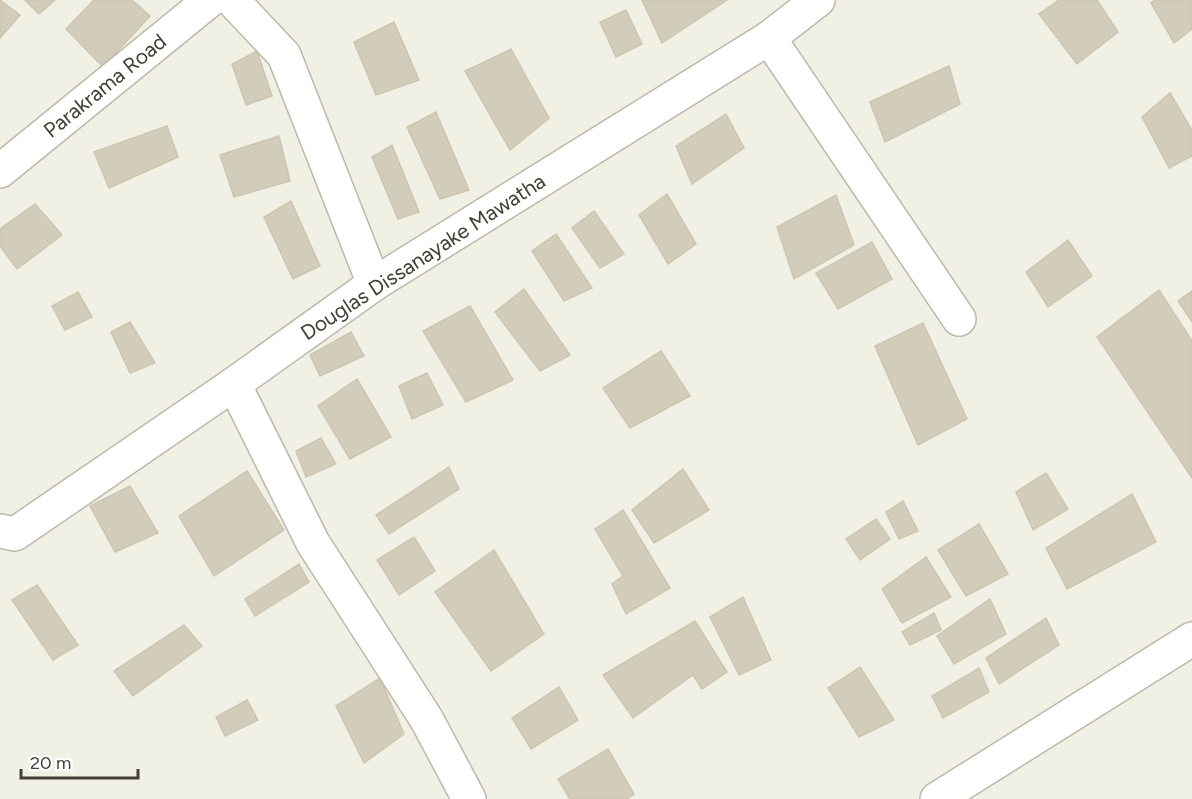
<svg xmlns="http://www.w3.org/2000/svg" width="1192" height="799" viewBox="0 0 1192 799" font-family="Figtree,sans-serif">
<rect width="100%" height="100%" fill="#f1f0e5"/>
<g fill="#d2cdbb" stroke="#cdc6ae" stroke-width="1.5">
<path d="M 0,0 L 20,15 L 0,38 Z"/>
<path d="M 25,0 L 55,0 L 39,14 Z"/>
<path d="M 94,0 L 132,0 L 150,16 L 103,67 L 66,29 Z"/>
<path d="M 642,0 L 727,0 L 662,43 Z"/>
<path d="M 1059,0 L 1097,0 L 1118,32 L 1077,64 L 1039,14 Z"/>
<path d="M 1155,0 L 1192,0 L 1192,29 L 1174,43 L 1151,3 Z"/>
<path d="M 626,10 L 642,44 L 616,57 L 600,22 Z"/>
<path d="M 394,22 L 419,80 L 376,95 L 354,42 Z"/>
<path d="M 511,49 L 549,118 L 510,150 L 465,71 Z"/>
<path d="M 257,51 L 272,96 L 246,105 L 232,64 Z"/>
<path d="M 949,66 L 960,104 L 885,142 L 870,102 Z"/>
<path d="M 1170,93 L 1192,130 L 1192,156 L 1169,168 L 1142,117 Z"/>
<path d="M 436,112 L 469,190 L 440,199 L 407,127 Z"/>
<path d="M 726,114 L 744,148 L 692,184 L 676,146 Z"/>
<path d="M 167,126 L 178,157 L 109,188 L 94,152 Z"/>
<path d="M 279,136 L 290,181 L 234,197 L 220,155 Z"/>
<path d="M 392,145 L 419,212 L 398,219 L 372,157 Z"/>
<path d="M 667,194 L 696,244 L 668,264 L 639,215 Z"/>
<path d="M 836,195 L 854,245 L 794,279 L 777,227 Z"/>
<path d="M 291,201 L 320,266 L 293,279 L 264,217 Z"/>
<path d="M 35,204 L 62,235 L 17,269 L 0,246 L 0,229 Z"/>
<path d="M 594,211 L 624,254 L 600,268 L 572,228 Z"/>
<path d="M 556,234 L 592,288 L 564,301 L 532,251 Z"/>
<path d="M 1068,240 L 1092,276 L 1048,307 L 1026,272 Z"/>
<path d="M 872,242 L 892,279 L 838,309 L 816,273 Z"/>
<path d="M 524,289 L 570,355 L 540,371 L 495,312 Z"/>
<path d="M 1159,290 L 1192,341 L 1192,478 L 1097,337 Z"/>
<path d="M 1192,291 L 1192,322 L 1178,301 Z"/>
<path d="M 78,292 L 92,317 L 65,330 L 52,306 Z"/>
<path d="M 470,306 L 513,380 L 466,402 L 423,331 Z"/>
<path d="M 130,322 L 155,363 L 130,373 L 111,332 Z"/>
<path d="M 923,323 L 967,419 L 918,445 L 875,346 Z"/>
<path d="M 351,332 L 364,356 L 320,376 L 310,355 Z"/>
<path d="M 661,351 L 690,396 L 630,428 L 603,388 Z"/>
<path d="M 427,373 L 443,405 L 412,419 L 399,386 Z"/>
<path d="M 357,379 L 391,437 L 350,459 L 318,406 Z"/>
<path d="M 321,438 L 336,464 L 306,477 L 296,451 Z"/>
<path d="M 449,467 L 459,489 L 389,534 L 376,515 Z"/>
<path d="M 683,469 L 709,510 L 654,543 L 632,510 Z"/>
<path d="M 247,471 L 284,530 L 214,576 L 179,516 Z"/>
<path d="M 1046,473 L 1068,509 L 1033,530 L 1016,492 Z"/>
<path d="M 130,486 L 158,533 L 115,552 L 90,506 Z"/>
<path d="M 1132,494 L 1156,542 L 1067,589 L 1046,548 Z"/>
<path d="M 903,501 L 918,531 L 899,539 L 886,512 Z"/>
<path d="M 623,510 L 670,588 L 626,614 L 612,584 L 623,576 L 595,529 Z"/>
<path d="M 876,519 L 890,539 L 860,560 L 846,539 Z"/>
<path d="M 979,524 L 1008,574 L 966,596 L 938,550 Z"/>
<path d="M 414,537 L 435,571 L 399,595 L 377,560 Z"/>
<path d="M 494,550 L 544,634 L 491,671 L 435,592 Z"/>
<path d="M 926,557 L 951,597 L 902,623 L 882,589 Z"/>
<path d="M 299,564 L 309,582 L 255,616 L 245,599 Z"/>
<path d="M 37,585 L 78,645 L 53,660 L 12,600 Z"/>
<path d="M 743,597 L 771,660 L 739,675 L 710,617 Z"/>
<path d="M 990,599 L 1006,634 L 954,664 L 937,636 Z"/>
<path d="M 934,613 L 941,630 L 910,645 L 902,632 Z"/>
<path d="M 1046,618 L 1059,645 L 999,684 L 986,658 Z"/>
<path d="M 695,621 L 727,672 L 702,689 L 693,675 L 633,718 L 603,675 Z"/>
<path d="M 184,625 L 202,646 L 133,696 L 114,671 Z"/>
<path d="M 860,667 L 894,720 L 859,737 L 828,688 Z"/>
<path d="M 979,668 L 989,692 L 943,718 L 932,696 Z"/>
<path d="M 380,678 L 404,734 L 364,763 L 336,706 Z"/>
<path d="M 559,687 L 578,720 L 531,749 L 512,718 Z"/>
<path d="M 247,700 L 258,720 L 225,736 L 216,717 Z"/>
<path d="M 608,749 L 634,794 L 627,799 L 570,799 L 558,779 Z"/>
</g>
<g fill="none" stroke-linecap="round" stroke-linejoin="round">
<defs>
<g id="minor">
<path d="M 232,0 L 284,55 L 374,284"/>
<path d="M 769,38 L 959,319"/>
<path d="M 0,171 L 210,0"/>
<path d="M 234,384 L 313,543 L 427,720 L 469,799"/>
<path d="M 0,531 L 15,534 L 234,384 L 374,284 L 769,38 L 818,0"/>
<path d="M 937,799 L 1192,639"/>
</g>
</defs>
<use href="#minor" stroke="#bcb9a8" stroke-width="36"/>
<use href="#minor" stroke="#fff" stroke-width="33"/>
</g>
<g text-anchor="middle" stroke-width="4.5" stroke-linejoin="round" paint-order="stroke">
<g font-size="21" fill="#434035" stroke="#fff">
<text transform="translate(105 86) rotate(-39)" y="7">Parakrama Road</text>
<text transform="translate(423 257) rotate(-33)" y="7">Douglas Dissanayake Mawatha</text>
</g>
</g>
<path d="M21 769v9h117v-9" fill="none" stroke="#434035" stroke-width="3"/>
<text x="30" y="769" font-size="18" fill="#434035" stroke="#ffffff" stroke-width="4.5" paint-order="stroke">20 m</text>
</svg>
